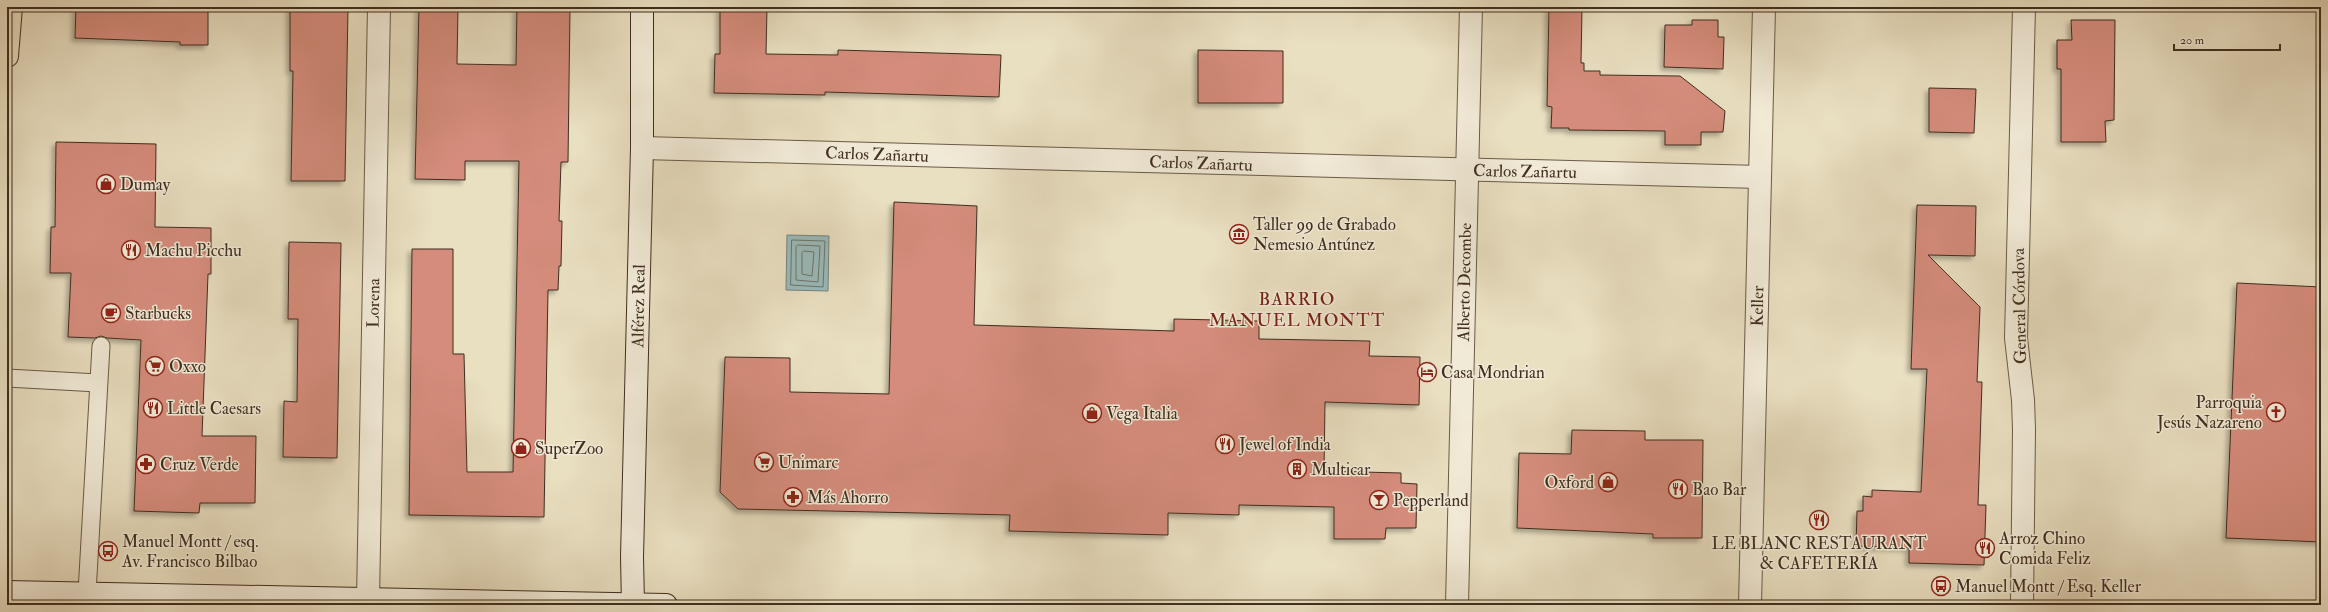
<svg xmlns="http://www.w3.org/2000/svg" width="2328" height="612" viewBox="0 0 2328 612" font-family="'IM FELL Double Pica',serif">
<defs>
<filter id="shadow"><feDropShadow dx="-3.5" dy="3.5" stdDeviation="2" flood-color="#0004"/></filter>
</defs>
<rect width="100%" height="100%" fill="#e9dfc1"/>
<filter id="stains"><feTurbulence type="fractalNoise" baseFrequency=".005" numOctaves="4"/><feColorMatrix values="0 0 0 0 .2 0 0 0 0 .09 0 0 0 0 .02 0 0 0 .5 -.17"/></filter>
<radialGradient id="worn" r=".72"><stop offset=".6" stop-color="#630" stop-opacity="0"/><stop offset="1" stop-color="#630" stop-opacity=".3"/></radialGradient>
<path fill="#9abbbb" stroke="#76837c" d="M 787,235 L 829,236 L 828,291 L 786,290 Z"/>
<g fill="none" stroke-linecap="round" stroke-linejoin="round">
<g stroke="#6c746c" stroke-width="1">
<path d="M 792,240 L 825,241 L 823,287 L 791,285 Z"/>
<path d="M 798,245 L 820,246 L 818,282 L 796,280 L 796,247 Z"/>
<path d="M 804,251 L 814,252 L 812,276 L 802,274 L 802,253 Z"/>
</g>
</g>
<g fill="#d58c7b" stroke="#3f2e1e" filter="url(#shadow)">
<path d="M 76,7 L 208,7 L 208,45 L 180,45 L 180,42 L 75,38 Z"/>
<path d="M 290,7 L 348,7 L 345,181 L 291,181 L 293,71 L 290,71 Z"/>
<path d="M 419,7 L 458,7 L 457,64 L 516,65 L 517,7 L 570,7 L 568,162 L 561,162 L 559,221 L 562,221 L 561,266 L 559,266 L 558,290 L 548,290 L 544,517 L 409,515 L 412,249 L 453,249 L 453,354 L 464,354 L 467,472 L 513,472 L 519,161 L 465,161 L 465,180 L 415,179 Z"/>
<path d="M 720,7 L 767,7 L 766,54 L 838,55 L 838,50 L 1001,55 L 999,97 L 825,92 L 825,95 L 714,93 L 715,54 L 720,54 Z"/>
<path d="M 1549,7 L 1582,7 L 1581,63 L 1584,63 L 1584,71 L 1600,71 L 1600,75 L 1680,76 L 1725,111 L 1723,132 L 1701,132 L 1701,145 L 1665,145 L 1665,131 L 1569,130 L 1569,128 L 1551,128 L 1552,107 L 1547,106 Z"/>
<path d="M 1692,20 L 1718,20 L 1718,37 L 1724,37 L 1723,69 L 1664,67 L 1665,25 L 1692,25 Z"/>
<path d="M 2071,20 L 2115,20 L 2114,120 L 2105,121 L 2106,142 L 2061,142 L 2061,69 L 2057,69 L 2057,40 L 2072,40 Z"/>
<path d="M 1198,50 L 1283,51 L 1283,103 L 1198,103 Z"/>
<path d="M 1929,88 L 1976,89 L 1974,133 L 1929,132 Z"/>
<path d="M 56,142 L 156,144 L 155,227 L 211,228 L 211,274 L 208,274 L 202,436 L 256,436 L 255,503 L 200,503 L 199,513 L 134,511 L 141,340 L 107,338 L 101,336 L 95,338 L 68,337 L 71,273 L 50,273 L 51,227 L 55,227 Z"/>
<path d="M 894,202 L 977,206 L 974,325 L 1174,331 L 1174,319 L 1259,321 L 1259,339 L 1370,341 L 1369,356 L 1420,357 L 1419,405 L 1325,402 L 1324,471 L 1401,473 L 1401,483 L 1417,484 L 1416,528 L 1386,528 L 1385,539 L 1334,539 L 1334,507 L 1239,505 L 1239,515 L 1168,513 L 1168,535 L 1009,531 L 1010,515 L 738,509 L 720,492 L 725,357 L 790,358 L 790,392 L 889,394 Z"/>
<path d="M 1917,205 L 1976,206 L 1975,256 L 1928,255 L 1980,307 L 1977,382 L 1982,382 L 1978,505 L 1986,505 L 1984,565 L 1909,563 L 1909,548 L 1856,546 L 1857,511 L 1863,511 L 1863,496 L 1872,497 L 1872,490 L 1921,492 L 1927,369 L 1911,369 Z"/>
<path d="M 289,242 L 341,243 L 337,458 L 283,457 L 284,401 L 297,402 L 298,319 L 288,319 Z"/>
<path d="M 2237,283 L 2321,287 L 2321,542 L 2226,538 Z"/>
<path d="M 1572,430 L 1645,431 L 1645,440 L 1703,440 L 1702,538 L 1653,538 L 1653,534 L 1517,528 L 1519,453 L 1571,454 Z"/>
</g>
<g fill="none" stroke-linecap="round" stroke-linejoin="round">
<defs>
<g id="service">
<path d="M 7,378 L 98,383"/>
<path d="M 87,593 L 101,346"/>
</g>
<g id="minor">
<path d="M 642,148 L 1760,177"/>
<path d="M 368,599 L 379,7"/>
<path d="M 1457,605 L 1471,7"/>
<path d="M 1750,605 L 1764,7"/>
<path d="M 2022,605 L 2024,429 L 2023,400 L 2016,338 L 2024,7"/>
</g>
<g id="secondary">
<path d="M 7,592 L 666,605"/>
<path d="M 633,605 L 632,557 L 642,148 L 642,7"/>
</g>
<path id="primary" d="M 7,56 L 11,7"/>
</defs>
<use href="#service" stroke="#6a5a47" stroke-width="19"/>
<use href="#minor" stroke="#6a5a47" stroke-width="24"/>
<use href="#secondary" stroke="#3f2e1e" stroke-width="24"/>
<use href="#primary" stroke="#3f2e1e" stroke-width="24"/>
<use href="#service" stroke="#f1ead7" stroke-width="17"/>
<use href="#minor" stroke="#f1ead7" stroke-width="22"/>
<use href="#secondary" stroke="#f1ead7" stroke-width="22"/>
<use href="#primary" stroke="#e9dfc1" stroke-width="22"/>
</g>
<defs>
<symbol id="shop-ring" viewBox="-11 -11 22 22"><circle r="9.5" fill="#f1ead7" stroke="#8f2418" stroke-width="1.5"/><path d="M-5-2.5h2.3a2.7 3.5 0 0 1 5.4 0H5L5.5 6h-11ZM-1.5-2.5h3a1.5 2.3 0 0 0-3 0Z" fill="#8f2418"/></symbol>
<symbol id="museum-ring" viewBox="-11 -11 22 22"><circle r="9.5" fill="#f1ead7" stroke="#8f2418" stroke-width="1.5"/><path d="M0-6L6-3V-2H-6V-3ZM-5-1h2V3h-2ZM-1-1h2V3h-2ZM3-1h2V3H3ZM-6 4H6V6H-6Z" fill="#8f2418"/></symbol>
<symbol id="restaurant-ring" viewBox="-11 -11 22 22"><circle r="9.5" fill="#f1ead7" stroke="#8f2418" stroke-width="1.5"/><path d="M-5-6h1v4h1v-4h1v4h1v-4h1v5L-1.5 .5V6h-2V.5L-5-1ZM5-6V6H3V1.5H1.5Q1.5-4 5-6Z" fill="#8f2418"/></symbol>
<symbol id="cafe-ring" viewBox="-11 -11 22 22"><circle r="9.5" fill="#f1ead7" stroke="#8f2418" stroke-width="1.5"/><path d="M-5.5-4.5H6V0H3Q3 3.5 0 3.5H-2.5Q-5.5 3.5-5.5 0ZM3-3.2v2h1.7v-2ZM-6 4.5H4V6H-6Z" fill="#8f2418"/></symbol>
<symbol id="supermarket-ring" viewBox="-11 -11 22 22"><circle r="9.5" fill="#f1ead7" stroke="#8f2418" stroke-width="1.5"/><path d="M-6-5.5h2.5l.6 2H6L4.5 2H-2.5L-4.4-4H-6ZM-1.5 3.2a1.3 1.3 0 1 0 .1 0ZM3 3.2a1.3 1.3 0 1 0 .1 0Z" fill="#8f2418"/></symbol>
<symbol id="hotel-ring" viewBox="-11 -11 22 22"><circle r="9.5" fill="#f1ead7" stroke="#8f2418" stroke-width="1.5"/><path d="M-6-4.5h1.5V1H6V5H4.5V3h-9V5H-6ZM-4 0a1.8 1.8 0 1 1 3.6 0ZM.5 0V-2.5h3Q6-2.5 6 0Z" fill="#8f2418"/></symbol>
<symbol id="church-ring" viewBox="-11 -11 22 22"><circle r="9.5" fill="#f1ead7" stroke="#8f2418" stroke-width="1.5"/><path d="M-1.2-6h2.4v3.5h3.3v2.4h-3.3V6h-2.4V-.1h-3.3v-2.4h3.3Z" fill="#8f2418"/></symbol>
<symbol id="pharmacy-ring" viewBox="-11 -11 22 22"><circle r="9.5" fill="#f1ead7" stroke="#8f2418" stroke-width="1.5"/><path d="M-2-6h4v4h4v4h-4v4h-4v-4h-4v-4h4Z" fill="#8f2418"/></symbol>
<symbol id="building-ring" viewBox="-11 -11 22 22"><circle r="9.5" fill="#f1ead7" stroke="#8f2418" stroke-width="1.5"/><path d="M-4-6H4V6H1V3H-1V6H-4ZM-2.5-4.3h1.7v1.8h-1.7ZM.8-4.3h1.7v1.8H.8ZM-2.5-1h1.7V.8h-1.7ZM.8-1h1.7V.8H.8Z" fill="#8f2418"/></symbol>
<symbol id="bar-ring" viewBox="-11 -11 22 22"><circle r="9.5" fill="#f1ead7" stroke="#8f2418" stroke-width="1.5"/><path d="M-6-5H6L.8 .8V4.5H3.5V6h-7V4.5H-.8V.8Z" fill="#8f2418"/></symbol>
<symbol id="bus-ring" viewBox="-11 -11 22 22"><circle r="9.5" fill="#f1ead7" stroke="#8f2418" stroke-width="1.5"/><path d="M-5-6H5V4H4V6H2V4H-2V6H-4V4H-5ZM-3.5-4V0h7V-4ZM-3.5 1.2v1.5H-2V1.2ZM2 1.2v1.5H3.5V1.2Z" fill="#8f2418"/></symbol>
</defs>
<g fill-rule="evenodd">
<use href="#shop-ring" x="95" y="173" width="22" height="22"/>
<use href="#museum-ring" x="1228" y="223" width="22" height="22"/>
<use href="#restaurant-ring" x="120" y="239" width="22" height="22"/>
<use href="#cafe-ring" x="100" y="302" width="22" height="22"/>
<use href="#supermarket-ring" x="144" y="355" width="22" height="22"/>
<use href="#hotel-ring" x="1416" y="361" width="22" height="22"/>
<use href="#restaurant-ring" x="142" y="397" width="22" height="22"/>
<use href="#church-ring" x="2265" y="401" width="22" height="22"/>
<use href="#shop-ring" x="1081" y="402" width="22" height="22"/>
<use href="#restaurant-ring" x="1214" y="433" width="22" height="22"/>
<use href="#shop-ring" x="510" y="437" width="22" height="22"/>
<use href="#supermarket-ring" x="753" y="451" width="22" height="22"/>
<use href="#pharmacy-ring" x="135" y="453" width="22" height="22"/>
<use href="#building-ring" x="1286" y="458" width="22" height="22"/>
<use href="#shop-ring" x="1597" y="471" width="22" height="22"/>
<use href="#restaurant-ring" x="1667" y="478" width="22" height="22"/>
<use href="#pharmacy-ring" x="782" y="486" width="22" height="22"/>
<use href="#bar-ring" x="1368" y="489" width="22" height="22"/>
<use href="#restaurant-ring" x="1808" y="509" width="22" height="22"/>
<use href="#restaurant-ring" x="1974" y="537" width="22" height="22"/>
<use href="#bus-ring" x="97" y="540" width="22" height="22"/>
<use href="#bus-ring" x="1930" y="575" width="22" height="22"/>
</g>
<g text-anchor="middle" stroke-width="3" stroke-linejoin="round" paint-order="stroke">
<g font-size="17" fill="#3f2e1e" stroke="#f1ead7">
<text transform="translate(877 154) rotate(2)" y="6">Carlos Zañartu</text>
<text transform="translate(1201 163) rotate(2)" y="6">Carlos Zañartu</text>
<text transform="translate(1525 171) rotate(1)" y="6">Carlos Zañartu</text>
<text transform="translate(1464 282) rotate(-89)" y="6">Alberto Decombe</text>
<text transform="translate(373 303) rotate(-89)" y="6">Lorena</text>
<text transform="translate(638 306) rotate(-89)" y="6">Alférez Real</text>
<text transform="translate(1757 306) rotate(-89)" y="6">Keller</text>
<text transform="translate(2019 306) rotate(-91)" y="6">General Córdova</text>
</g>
<g font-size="17" fill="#3f2e1e" stroke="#f1ead7" text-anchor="start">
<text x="120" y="190">Dumay</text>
<text x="1253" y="230">Taller 99 de Grabado<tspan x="1253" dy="20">Nemesio Antúnez</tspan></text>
<text x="145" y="256">Machu Picchu</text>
<text x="125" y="319">Starbucks</text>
<text x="169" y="372">Oxxo</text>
<text x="1441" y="378">Casa Mondrian</text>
<text x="2262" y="408" text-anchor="end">Parroquia<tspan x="2262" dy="20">Jesús Nazareno</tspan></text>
<text x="167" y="414">Little Caesars</text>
<text x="1106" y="419">Vega Italia</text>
<text x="1239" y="450">Jewel of India</text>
<text x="535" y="454">SuperZoo</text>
<text x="778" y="468">Unimarc</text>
<text x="160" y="470">Cruz Verde</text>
<text x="1311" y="475">Multicar</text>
<text x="1594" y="488" text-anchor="end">Oxford</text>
<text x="1692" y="495">Bao Bar</text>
<text x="807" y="503">Más Ahorro</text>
<text x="1393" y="506">Pepperland</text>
<text x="1999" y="544">Arroz Chino<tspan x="1999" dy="20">Comida Feliz</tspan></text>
<text x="122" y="547">Manuel Montt / esq.<tspan x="122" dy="20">Av. Francisco Bilbao</tspan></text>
<text x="1819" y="549" text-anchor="middle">LE BLANC RESTAURANT<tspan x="1819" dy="20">&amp; CAFETERÍA</tspan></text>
<text x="1955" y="592">Manuel Montt / Esq. Keller</text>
</g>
<g font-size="18" letter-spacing="1" fill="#7a1f14" stroke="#f1ead7">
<text x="1297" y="305">BARRIO<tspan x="1297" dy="21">MANUEL MONTT</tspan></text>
</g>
</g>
<rect width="2328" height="612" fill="none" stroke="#e9dfc1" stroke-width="24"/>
<rect x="8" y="8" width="2312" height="596" fill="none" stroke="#3f2e1e" stroke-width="2"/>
<rect x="12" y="12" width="2304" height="588" fill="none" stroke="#3f2e1e"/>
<path d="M2174 44v6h106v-6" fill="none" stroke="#3f2e1e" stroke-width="2"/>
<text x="2180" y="44" font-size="12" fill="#3f2e1e" stroke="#f1ead7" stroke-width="3" paint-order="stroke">20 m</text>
<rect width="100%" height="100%" filter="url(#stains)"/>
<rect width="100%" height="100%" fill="url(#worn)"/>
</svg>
